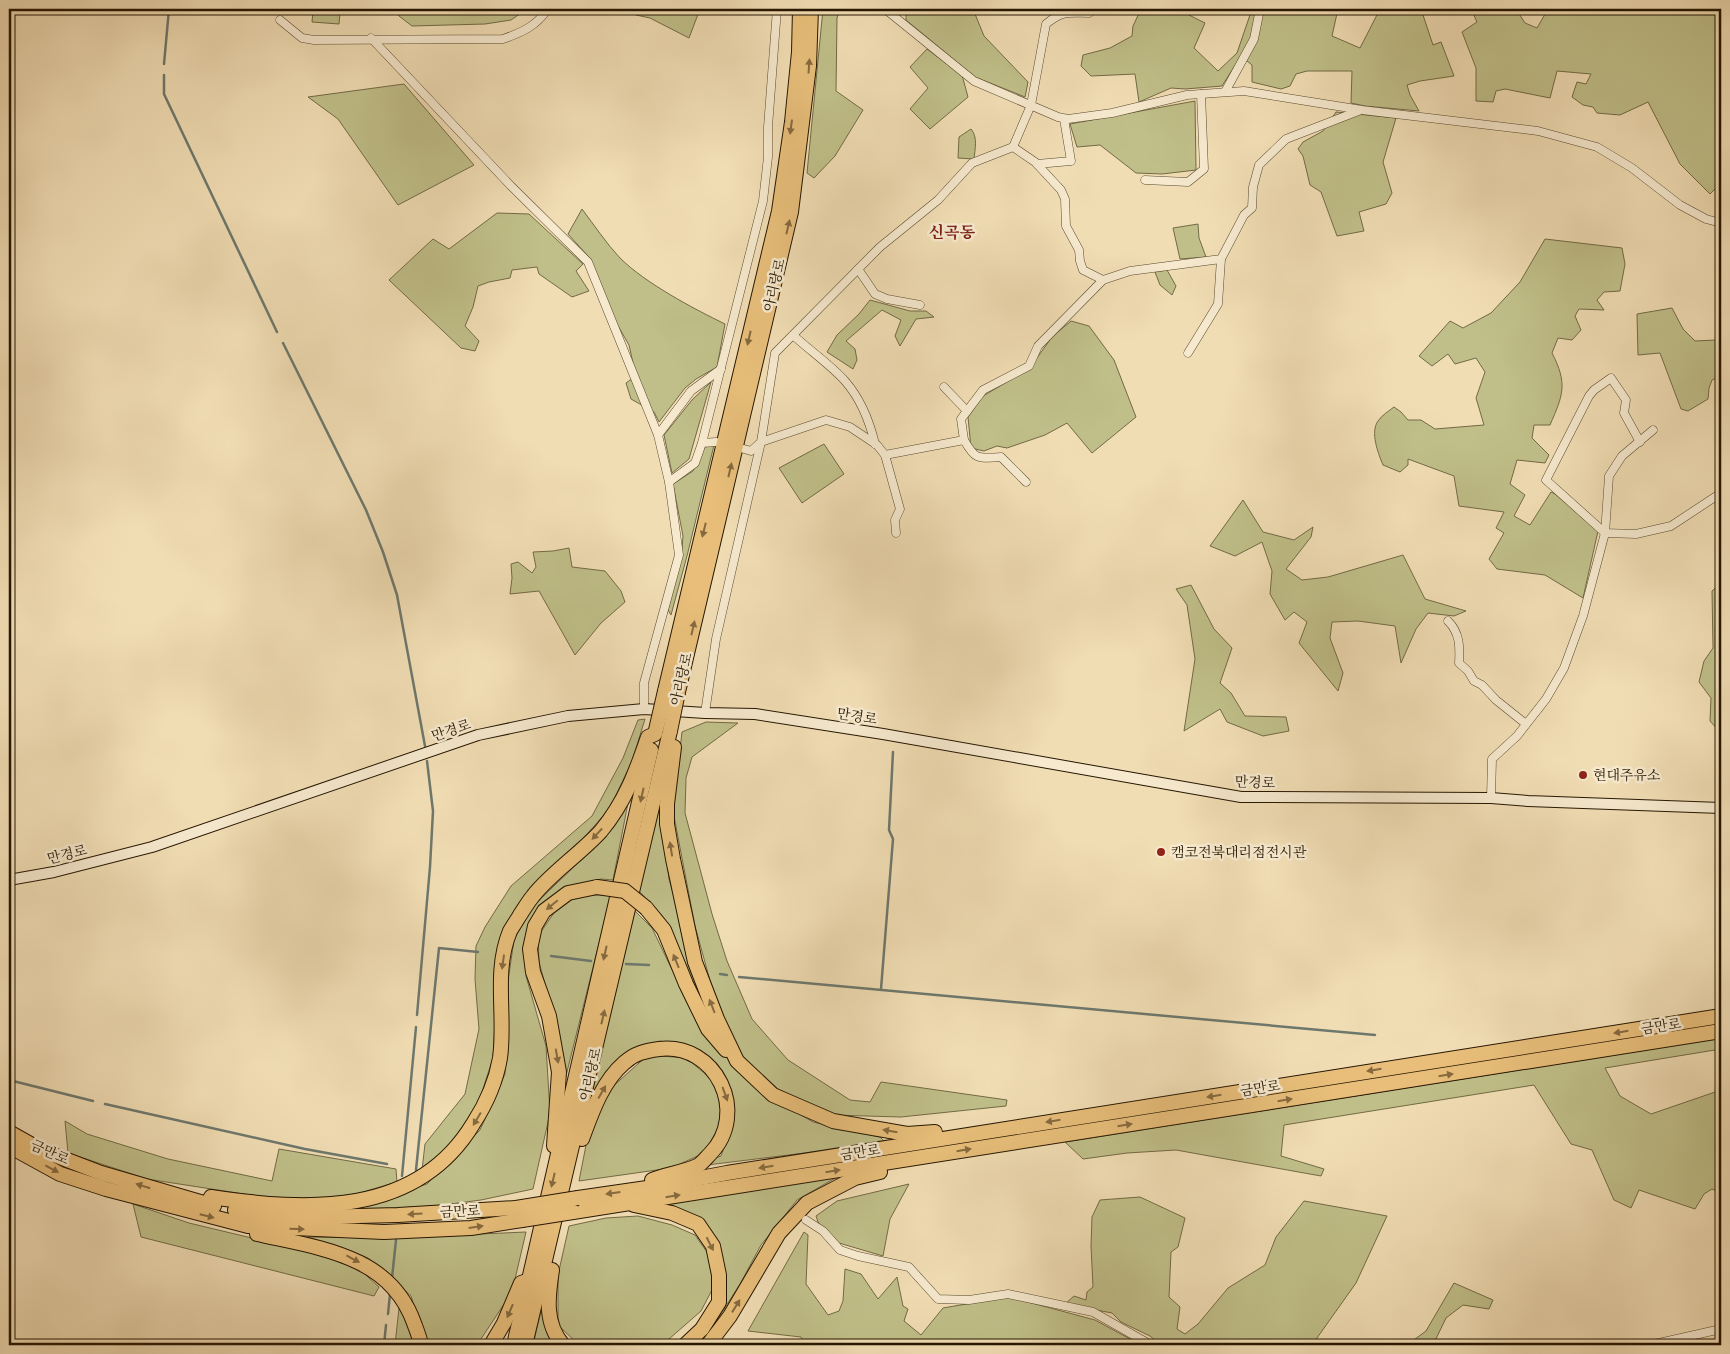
<svg xmlns="http://www.w3.org/2000/svg" width="1730" height="1354" viewBox="0 0 1730 1354" font-family="'Libre Caslon Text','Noto Serif KR',serif">
<rect width="100%" height="100%" fill="#f1ddb4"/>
<filter id="stains"><feTurbulence type="fractalNoise" baseFrequency=".004" numOctaves="4"/><feColorMatrix values="0 0 0 0 .2 0 0 0 0 .09 0 0 0 0 .02 0 0 0 .5 -.17"/></filter>
<radialGradient id="worn" r=".72"><stop offset=".6" stop-color="#630" stop-opacity="0"/><stop offset="1" stop-color="#630" stop-opacity=".3"/></radialGradient>
<g fill="#c0bf89" stroke="#726a45">
<path d="M 394,9 L 527,9 L 511,20 L 485,24 L 412,26 L 399,16 Z"/>
<path d="M 622,9 L 700,9 L 689,38 L 650,18 L 636,15 Z"/>
<path d="M 823,9 L 840,9 L 837,18 L 836,91 L 863,110 L 835,156 L 814,178 L 807,173 Z"/>
<path d="M 906,9 L 973,9 L 984,36 L 1028,82 L 1025,97 L 975,77 L 906,20 Z"/>
<path d="M 1141,9 L 1177,9 L 1205,23 L 1194,48 L 1218,71 L 1237,53 L 1252,9 L 1338,9 L 1332,36 L 1360,48 L 1380,9 L 1421,9 L 1433,45 L 1441,42 L 1454,76 L 1420,81 L 1407,85 L 1410,95 L 1419,111 L 1365,106 L 1351,103 L 1352,71 L 1307,71 L 1296,74 L 1290,86 L 1281,89 L 1252,82 L 1252,65 L 1241,56 L 1222,86 L 1185,89 L 1171,88 L 1139,102 L 1135,74 L 1091,76 L 1081,66 L 1083,55 L 1110,48 L 1132,36 L 1133,26 Z"/>
<path d="M 1476,9 L 1503,9 L 1504,12 L 1516,9 L 1525,23 L 1537,28 L 1548,9 L 1721,9 L 1721,183 L 1710,194 L 1680,164 L 1648,102 L 1620,115 L 1597,113 L 1593,107 L 1583,105 L 1572,97 L 1577,82 L 1586,84 L 1591,74 L 1557,71 L 1550,98 L 1505,89 L 1496,91 L 1493,102 L 1476,101 L 1476,68 L 1462,32 L 1477,22 L 1472,11 Z"/>
<path d="M 313,11 L 340,13 L 339,24 L 312,22 Z"/>
<path d="M 927,49 L 962,75 L 968,97 L 930,129 L 910,109 L 928,88 L 910,67 Z"/>
<path d="M 404,84 L 474,165 L 398,205 L 338,119 L 308,97 Z"/>
<path d="M 1195,101 L 1196,170 L 1162,174 L 1136,173 L 1100,145 L 1077,147 L 1070,124 Z"/>
<path d="M 1336,112 L 1396,118 L 1383,162 L 1392,193 L 1386,204 L 1359,212 L 1364,231 L 1337,236 L 1321,192 L 1310,185 L 1303,156 L 1298,149 L 1303,142 L 1323,131 Z"/>
<path d="M 971,129 C 978,137 975,149 974,159 L 958,158 L 959,137 Z"/>
<path d="M 582,209 C 594,225 606,243 620,258 C 645,283 694,309 725,324 L 717,367 L 696,379 L 685,388 L 659,422 L 654,412 L 631,399 L 626,383 L 636,376 L 629,345 L 605,303 L 598,281 L 588,256 L 568,234 Z"/>
<path d="M 497,213 L 529,214 L 583,264 L 576,271 L 589,291 L 572,297 L 539,274 L 537,267 L 512,270 L 510,278 L 489,282 L 478,286 L 473,307 L 465,326 L 479,341 L 475,351 L 461,348 L 389,280 L 433,239 L 449,249 Z"/>
<path d="M 1198,224 L 1199,238 L 1206,257 L 1180,259 L 1173,228 Z"/>
<path d="M 1545,239 L 1622,248 L 1625,264 L 1620,291 L 1604,292 L 1597,300 L 1604,310 L 1579,309 L 1575,316 L 1581,330 L 1572,340 L 1558,338 L 1552,353 C 1568,384 1563,395 1550,425 L 1534,425 L 1532,438 L 1549,455 L 1545,463 L 1517,460 L 1510,484 L 1525,495 L 1514,516 L 1530,525 L 1551,492 L 1555,494 L 1598,531 L 1583,598 L 1545,575 L 1497,569 L 1489,559 L 1504,533 L 1496,528 L 1504,512 L 1459,506 L 1454,476 L 1408,459 L 1408,465 L 1400,472 L 1383,465 C 1378,453 1370,432 1378,421 C 1382,415 1389,411 1394,407 L 1401,412 L 1408,420 L 1421,420 L 1435,429 L 1484,425 L 1476,398 L 1485,372 L 1476,358 L 1455,364 L 1448,354 L 1432,366 L 1419,356 L 1450,321 L 1463,328 L 1491,313 L 1520,282 Z"/>
<path d="M 1167,270 L 1176,286 L 1172,295 L 1160,285 L 1155,272 Z"/>
<path d="M 870,300 L 910,311 L 926,311 L 934,317 L 916,319 L 900,346 L 895,336 L 901,320 L 882,310 L 846,341 L 855,349 L 857,360 L 853,369 L 827,352 L 837,335 L 859,314 Z"/>
<path d="M 1672,308 L 1683,329 L 1695,341 L 1716,340 L 1721,348 L 1721,376 L 1712,380 L 1709,388 L 1708,399 L 1688,411 L 1681,409 L 1660,353 L 1638,355 L 1637,314 Z"/>
<path d="M 1071,321 L 1089,326 L 1114,360 L 1136,417 L 1092,453 L 1067,423 L 1045,435 L 1007,448 L 997,446 L 984,451 L 971,448 L 968,417 L 983,396 L 1029,369 L 1052,337 Z"/>
<path d="M 711,382 L 689,459 L 672,473 L 664,435 L 692,400 Z"/>
<path d="M 824,444 L 844,474 L 802,503 L 779,468 Z"/>
<path d="M 714,445 L 687,556 L 671,615 L 668,610 L 682,549 L 683,536 L 673,484 L 693,471 L 705,447 Z"/>
<path d="M 1243,500 L 1263,532 L 1294,540 L 1313,527 L 1311,537 L 1286,569 L 1302,580 L 1328,577 L 1403,555 L 1425,599 L 1466,611 L 1454,616 L 1428,613 L 1416,629 L 1401,663 L 1395,626 L 1358,621 L 1332,622 L 1330,638 L 1343,673 L 1338,691 L 1299,643 L 1307,622 L 1294,612 L 1285,620 L 1270,594 L 1272,571 L 1262,542 L 1235,556 L 1210,546 Z"/>
<path d="M 569,548 L 572,567 L 605,571 L 621,591 L 625,602 L 601,623 L 575,655 L 539,591 L 510,594 L 512,578 L 511,564 L 518,562 L 532,573 L 536,567 L 533,552 L 553,551 Z"/>
<path d="M 1721,583 L 1721,733 L 1710,721 L 1711,698 L 1699,682 L 1704,661 L 1713,648 L 1712,591 Z"/>
<path d="M 1191,585 L 1214,629 L 1232,648 L 1220,683 L 1231,693 L 1245,716 L 1286,717 L 1289,731 L 1263,736 L 1227,722 L 1220,709 L 1184,731 L 1195,659 L 1187,605 L 1176,589 Z"/>
<path d="M 645,719 L 632,761 L 610,808 L 573,850 L 532,888 L 502,932 L 496,958 L 496,1006 L 493,1058 L 478,1104 L 449,1147 L 422,1170 L 425,1144 L 465,1094 L 479,1029 L 475,979 L 476,946 L 485,927 L 511,886 L 592,816 L 623,758 L 638,720 Z"/>
<path d="M 706,722 L 738,723 L 692,757 L 686,778 L 685,813 L 712,914 L 727,961 L 752,1019 L 788,1060 L 850,1100 L 870,1102 L 881,1082 L 1007,1100 L 1006,1106 L 901,1117 L 832,1115 L 778,1089 L 742,1057 L 717,1006 L 695,926 L 673,811 L 682,732 Z"/>
<path d="M 660,799 L 669,879 L 700,991 L 703,1019 L 664,918 L 639,891 Z"/>
<path d="M 628,803 L 613,880 L 601,879 L 566,888 L 545,904 L 526,976 L 546,1046 L 550,1113 L 533,1189 L 481,1200 L 435,1206 L 345,1211 L 427,1184 L 480,1130 L 505,1074 L 508,981 L 514,940 L 531,908 L 604,838 Z"/>
<path d="M 579,895 L 611,895 L 562,1092 L 557,1027 L 539,962 L 538,936 L 556,910 Z"/>
<path d="M 634,910 L 652,928 L 677,980 L 709,1038 L 760,1091 L 813,1122 L 880,1137 L 886,1143 L 691,1167 L 721,1156 L 731,1128 L 733,1098 L 694,1050 L 660,1041 L 620,1057 L 590,1097 Z"/>
<path d="M 1721,1038 L 1721,1049 L 1605,1068 L 1620,1096 L 1651,1114 L 1721,1090 L 1721,1193 L 1712,1189 L 1704,1194 L 1695,1209 L 1639,1190 L 1631,1208 L 1614,1200 L 1592,1150 L 1571,1144 L 1534,1085 L 1284,1125 L 1281,1156 L 1324,1169 L 1321,1176 L 1176,1150 L 1127,1153 L 1083,1159 L 1065,1142 Z"/>
<path d="M 648,1055 L 686,1058 L 714,1081 L 722,1112 L 716,1137 L 702,1154 L 671,1168 L 579,1181 L 588,1135 L 611,1088 Z"/>
<path d="M 65,1121 L 87,1134 L 168,1159 L 272,1181 L 279,1149 L 396,1169 L 397,1182 L 339,1199 L 263,1197 L 147,1179 L 68,1153 Z"/>
<path d="M 837,1177 L 797,1200 L 761,1245 L 740,1284 L 707,1336 L 698,1345 L 691,1345 L 726,1289 L 704,1226 L 654,1204 Z"/>
<path d="M 909,1184 L 890,1219 L 883,1256 L 839,1243 L 818,1222 L 816,1216 L 837,1201 Z"/>
<path d="M 1140,1197 L 1185,1218 L 1178,1247 L 1171,1252 L 1169,1297 L 1180,1307 L 1177,1329 L 1185,1334 L 1198,1324 L 1228,1288 L 1265,1265 L 1276,1237 L 1304,1201 L 1387,1216 L 1356,1283 L 1312,1345 L 1160,1345 L 1150,1336 L 1121,1322 L 1112,1313 L 1065,1304 L 1074,1296 L 1086,1300 L 1087,1292 L 1093,1287 L 1091,1246 L 1092,1217 L 1100,1200 Z"/>
<path d="M 133,1204 L 189,1223 L 331,1257 L 356,1266 L 379,1287 L 374,1296 L 141,1237 Z"/>
<path d="M 638,1216 L 672,1225 L 695,1235 L 709,1255 L 713,1288 L 701,1311 L 669,1339 L 655,1345 L 579,1345 L 558,1325 L 558,1275 L 569,1226 L 606,1218 Z"/>
<path d="M 526,1232 L 512,1292 L 477,1345 L 426,1345 L 411,1296 L 368,1258 L 308,1237 L 390,1238 Z"/>
<path d="M 804,1232 L 808,1235 L 806,1284 L 828,1315 L 839,1311 L 843,1301 L 845,1269 L 861,1274 L 878,1299 L 897,1277 L 903,1306 L 908,1309 L 904,1321 L 921,1335 L 943,1308 L 1001,1298 L 1013,1298 L 1095,1320 L 1141,1345 L 805,1345 L 801,1337 L 748,1331 Z"/>
<path d="M 1454,1283 L 1493,1300 L 1489,1309 L 1463,1305 L 1446,1318 L 1433,1345 L 1407,1345 L 1426,1331 Z"/>
<path d="M 399,1308 L 406,1318 L 414,1345 L 395,1345 Z"/>
<path d="M 541,1311 L 557,1345 L 533,1345 Z"/>
</g>
<g fill="none" stroke-linecap="round" stroke-linejoin="round">
<g stroke="#6d786d" stroke-width="2.5">
<path d="M 164,64 L 169,9"/>
<path d="M 164,75 L 164,94 L 277,332"/>
<path d="M 283,343 L 366,510 L 383,552 L 397,595 L 425,746"/>
<path d="M 551,956 L 591,961"/>
<path d="M 626,964 L 649,965"/>
<path d="M 720,974 L 727,975"/>
<path d="M 739,977 L 1375,1035"/>
<path d="M 881,989 L 893,839 L 889,830 L 893,752"/>
<path d="M 417,1015 L 430,867 L 433,811 L 427,761"/>
<path d="M 9,1080 L 93,1101"/>
<path d="M 105,1104 L 305,1149 L 387,1164"/>
<path d="M 416,1170 L 439,948 L 478,952"/>
<path d="M 402,1176 L 416,1027"/>
<path d="M 392,1278 L 396,1240"/>
<path d="M 388,1314 L 390,1294"/>
<path d="M 384,1345 L 386,1325"/>
</g>
<defs>
<g id="street">
<path d="M 885,9 L 974,81 L 1058,117 L 1068,119 L 1112,113 L 1187,95 L 1244,91 L 1362,110 L 1538,131 L 1597,147 L 1632,168 L 1680,205 L 1706,219 L 1721,223"/>
<path d="M 280,20 L 302,38 L 314,40 L 503,39 C 523,32 536,26 548,9"/>
<path d="M 371,38 L 511,186 L 588,262 L 658,435 L 669,482 L 679,555 L 644,683 L 644,709"/>
<path d="M 1225,92 L 1254,39 L 1260,9"/>
<path d="M 1013,147 L 1035,162 L 1061,190 L 1065,199 L 1066,226 L 1079,250 L 1080,261 L 1083,270 L 1103,280"/>
<path d="M 1037,164 L 1071,161 L 1064,119"/>
<path d="M 1145,180 L 1188,182 L 1204,169 L 1201,94"/>
<path d="M 858,269 L 875,294 L 887,299 L 920,305"/>
<path d="M 793,335 C 808,349 832,366 845,381 C 860,398 870,423 875,444"/>
<path d="M 1188,353 L 1218,304 L 1221,259"/>
<path d="M 944,387 L 967,411"/>
<path d="M 658,435 L 691,391 L 721,369"/>
<path d="M 964,440 C 976,461 978,458 1001,457 L 1026,482"/>
<path d="M 1640,442 L 1624,413 L 1626,400 L 1611,378 L 1594,390 L 1589,396 L 1546,480 L 1605,533 L 1636,534 L 1671,526 L 1721,493"/>
<path d="M 702,443 L 763,201 L 768,157 L 768,127 L 777,9"/>
<path d="M 744,449 L 751,451 L 761,442 L 826,420 L 850,427 L 877,445 L 885,455 L 900,509 L 895,520 L 896,533"/>
<path d="M 885,455 L 964,440 L 961,419 L 983,390 L 1029,366 L 1038,346 L 1103,280 L 1130,271 L 1221,259 L 1244,215 L 1252,208 L 1253,187 L 1259,165 L 1286,139 L 1361,110"/>
<path d="M 669,482 L 695,463 L 702,443 L 716,442"/>
<path d="M 1448,621 C 1460,633 1460,647 1459,663 L 1468,671 L 1474,681 L 1482,685 L 1496,700 L 1526,724"/>
<path d="M 705,713 L 716,639 L 761,442 L 775,353 L 880,247 L 938,200 L 972,163 L 1013,147 L 1031,105 L 1046,24 C 1063,10 1069,13 1089,13"/>
<path d="M 1491,798 L 1492,759 L 1517,736 L 1546,699 L 1564,668 L 1583,616 L 1605,533 L 1609,476 L 1622,456 L 1653,430"/>
<path d="M 806,1220 L 823,1231 L 840,1250 L 858,1256 L 909,1267 L 938,1299 L 969,1300 L 1008,1294 L 1093,1312 L 1151,1345"/>
<path d="M 1650,1345 L 1721,1329"/>
</g>
<path id="secondary" d="M 9,880 L 54,872 L 152,847 L 478,735 L 568,716 L 644,709 L 705,713 L 755,714 L 883,734 L 1241,797 L 1491,798 L 1528,801 L 1721,808"/>
<g id="highway">
<path d="M 665,691 L 779,211 L 792,122 L 799,52 L 800,9"/>
<path d="M 678,692 L 791,212 L 809,66 L 811,9"/>
<path d="M 674,747 L 667,804 L 667,824 L 673,859 L 695,962 L 717,1019 L 737,1061 L 773,1095 L 833,1121 L 907,1134 L 935,1132"/>
<path d="M 646,908 L 664,930 L 686,984 L 708,1029 L 726,1050"/>
<path d="M 9,1132 L 41,1150 L 101,1173 L 214,1206"/>
<path d="M 582,1139 C 592,1112 602,1082 624,1063 C 635,1053 645,1051 659,1049 C 716,1042 750,1113 710,1154 C 707,1157 703,1162 699,1165 C 688,1171 665,1175 652,1180"/>
<path d="M 9,1146 L 60,1174 L 106,1189 L 248,1226 L 384,1232 L 471,1228 L 522,1220"/>
<path d="M 554,1146 L 559,1072 L 549,1016 L 533,972 L 530,949 L 535,926 L 544,911 L 568,893 L 597,887"/>
<path d="M 578,1198 L 647,1188 L 727,1173 L 1721,1016"/>
<path d="M 207,1205 L 211,1197 C 306,1211 416,1218 473,1124 C 486,1104 496,1082 500,1058 C 506,1016 493,972 510,931 C 513,926 517,920 520,915 C 524,909 528,902 533,896 C 551,873 580,854 601,831 C 625,802 636,772 648,737 L 655,734"/>
<path d="M 634,1205 L 672,1213 L 698,1224 L 713,1246 L 719,1275 L 719,1302 L 702,1329 L 685,1345"/>
<path d="M 235,1210 L 278,1218 L 398,1215 L 516,1208"/>
<path d="M 573,1212 L 1721,1031"/>
<path d="M 257,1234 C 319,1248 390,1255 414,1323 C 417,1331 420,1338 421,1345"/>
<path d="M 552,1270 C 548,1296 544,1323 563,1345"/>
<path d="M 491,1345 L 504,1323 L 521,1283 L 527,1281"/>
<path d="M 514,1345 L 651,750"/>
<path d="M 525,1345 L 670,731"/>
<path d="M 708,1345 L 730,1316 L 779,1233 L 807,1203 L 855,1178 L 880,1172"/>
</g>
</defs>
<use href="#street" stroke="#58482e" stroke-width="9"/>
<use href="#secondary" stroke="#251601" stroke-width="12"/>
<use href="#highway" stroke="#251601" stroke-width="16"/>
<use href="#street" stroke="#f6e9ce" stroke-width="8"/>
<use href="#secondary" stroke="#f6e9ce" stroke-width="10"/>
<use href="#highway" stroke="#e8be7a" stroke-width="14"/>
<defs>
<g id="highway-bridge">
<path d="M 656,730 L 665,691"/>
<path d="M 670,731 L 678,692"/>
<path d="M 597,887 L 625,891 L 646,908"/>
<path d="M 516,1208 L 578,1198"/>
<path d="M 522,1220 L 573,1212"/>
</g>
</defs>
<use href="#highway-bridge" stroke="#251601" stroke-width="16" stroke-linecap="butt"/>
<use href="#highway-bridge" stroke="#e8be7a" stroke-width="14"/>
</g>
<defs><path id="oneway-solid" d="M-6-.8H1V-3.2L6.5 0L1 3.2V.8H-6Z" transform="scale(1.25)"/></defs>
<g fill="#866a3e">
<use href="#oneway-solid" transform="translate(809 66) rotate(-86)"/>
<use href="#oneway-solid" transform="translate(791 127) rotate(98)"/>
<use href="#oneway-solid" transform="translate(788 227) rotate(-77)"/>
<use href="#oneway-solid" transform="translate(749 338) rotate(103)"/>
<use href="#oneway-solid" transform="translate(730 470) rotate(-77)"/>
<use href="#oneway-solid" transform="translate(704 530) rotate(104)"/>
<use href="#oneway-solid" transform="translate(693 628) rotate(-77)"/>
<use href="#oneway-solid" transform="translate(642 795) rotate(103)"/>
<use href="#oneway-solid" transform="translate(597 834) rotate(133)"/>
<use href="#oneway-solid" transform="translate(671 849) rotate(-99)"/>
<use href="#oneway-solid" transform="translate(552 905) rotate(141)"/>
<use href="#oneway-solid" transform="translate(605 953) rotate(103)"/>
<use href="#oneway-solid" transform="translate(676 961) rotate(-112)"/>
<use href="#oneway-solid" transform="translate(503 962) rotate(98)"/>
<use href="#oneway-solid" transform="translate(712 1006) rotate(-111)"/>
<use href="#oneway-solid" transform="translate(603 1017) rotate(-77)"/>
<use href="#oneway-solid" transform="translate(1621 1032) rotate(171)"/>
<use href="#oneway-solid" transform="translate(557 1056) rotate(80)"/>
<use href="#oneway-solid" transform="translate(1374 1070) rotate(171)"/>
<use href="#oneway-solid" transform="translate(1446 1075) rotate(-9)"/>
<use href="#oneway-solid" transform="translate(602 1092) rotate(-60)"/>
<use href="#oneway-solid" transform="translate(725 1094) rotate(70)"/>
<use href="#oneway-solid" transform="translate(1214 1096) rotate(171)"/>
<use href="#oneway-solid" transform="translate(1285 1100) rotate(-9)"/>
<use href="#oneway-solid" transform="translate(477 1119) rotate(121)"/>
<use href="#oneway-solid" transform="translate(1053 1121) rotate(171)"/>
<use href="#oneway-solid" transform="translate(1125 1125) rotate(-9)"/>
<use href="#oneway-solid" transform="translate(890 1131) rotate(-170)"/>
<use href="#oneway-solid" transform="translate(964 1150) rotate(-9)"/>
<use href="#oneway-solid" transform="translate(766 1167) rotate(171)"/>
<use href="#oneway-solid" transform="translate(52 1169) rotate(28)"/>
<use href="#oneway-solid" transform="translate(833 1171) rotate(-9)"/>
<use href="#oneway-solid" transform="translate(553 1180) rotate(103)"/>
<use href="#oneway-solid" transform="translate(143 1186) rotate(-163)"/>
<use href="#oneway-solid" transform="translate(613 1193) rotate(172)"/>
<use href="#oneway-solid" transform="translate(673 1196) rotate(-9)"/>
<use href="#oneway-solid" transform="translate(415 1214) rotate(177)"/>
<use href="#oneway-solid" transform="translate(207 1216) rotate(14)"/>
<use href="#oneway-solid" transform="translate(476 1227) rotate(-8)"/>
<use href="#oneway-solid" transform="translate(297 1229) rotate(2)"/>
<use href="#oneway-solid" transform="translate(710 1244) rotate(63)"/>
<use href="#oneway-solid" transform="translate(353 1259) rotate(28)"/>
<use href="#oneway-solid" transform="translate(736 1306) rotate(-58)"/>
<use href="#oneway-solid" transform="translate(510 1311) rotate(113)"/>
</g>
<g fill="#8f2418" stroke="#f6e9ce" stroke-width="2">
<circle cx="1583" cy="775" r="5"/>
<circle cx="1161" cy="852" r="5"/>
</g>
<g text-anchor="middle" stroke-width="5" stroke-linejoin="round" paint-order="stroke">
<g font-size="14" fill="#251601" stroke="#f6e9ce">
<text transform="translate(774 285) rotate(-77)" y="5">아리랑로</text>
<text transform="translate(681 679) rotate(-77)" y="5">아리랑로</text>
<text transform="translate(857 716) rotate(9)" y="5">만경로</text>
<text transform="translate(451 730) rotate(-19)" y="5">만경로</text>
<text transform="translate(1255 782) rotate(2)" y="5">만경로</text>
<text transform="translate(67 854) rotate(-14)" y="5">만경로</text>
<text transform="translate(1661 1026) rotate(-9)" y="5">금만로</text>
<text transform="translate(590 1074) rotate(-77)" y="5">아리랑로</text>
<text transform="translate(1260 1088) rotate(-9)" y="5">금만로</text>
<text transform="translate(50 1152) rotate(24)" y="5">금만로</text>
<text transform="translate(860 1152) rotate(-9)" y="5">금만로</text>
<text transform="translate(460 1211) rotate(-3)" y="5">금만로</text>
</g>
<g font-size="14" fill="#251601" stroke="#f6e9ce" text-anchor="start">
<text x="1593" y="780">현대주유소</text>
<text x="1171" y="857">캠코전북대리점전시관</text>
</g>
<g font-size="16" font-weight="bold" fill="#7a1f14" stroke="#f6e9ce">
<text x="952" y="238">신곡동</text>
</g>
</g>
<rect width="1730" height="1354" fill="none" stroke="#f1ddb4" stroke-width="30"/>
<rect x="10" y="10" width="1710" height="1334" fill="none" stroke="#251601" stroke-width="2.5"/>
<rect x="15" y="15" width="1700" height="1324" fill="none" stroke="#251601"/>
<rect width="100%" height="100%" filter="url(#stains)"/>
<rect width="100%" height="100%" fill="url(#worn)"/>
</svg>
